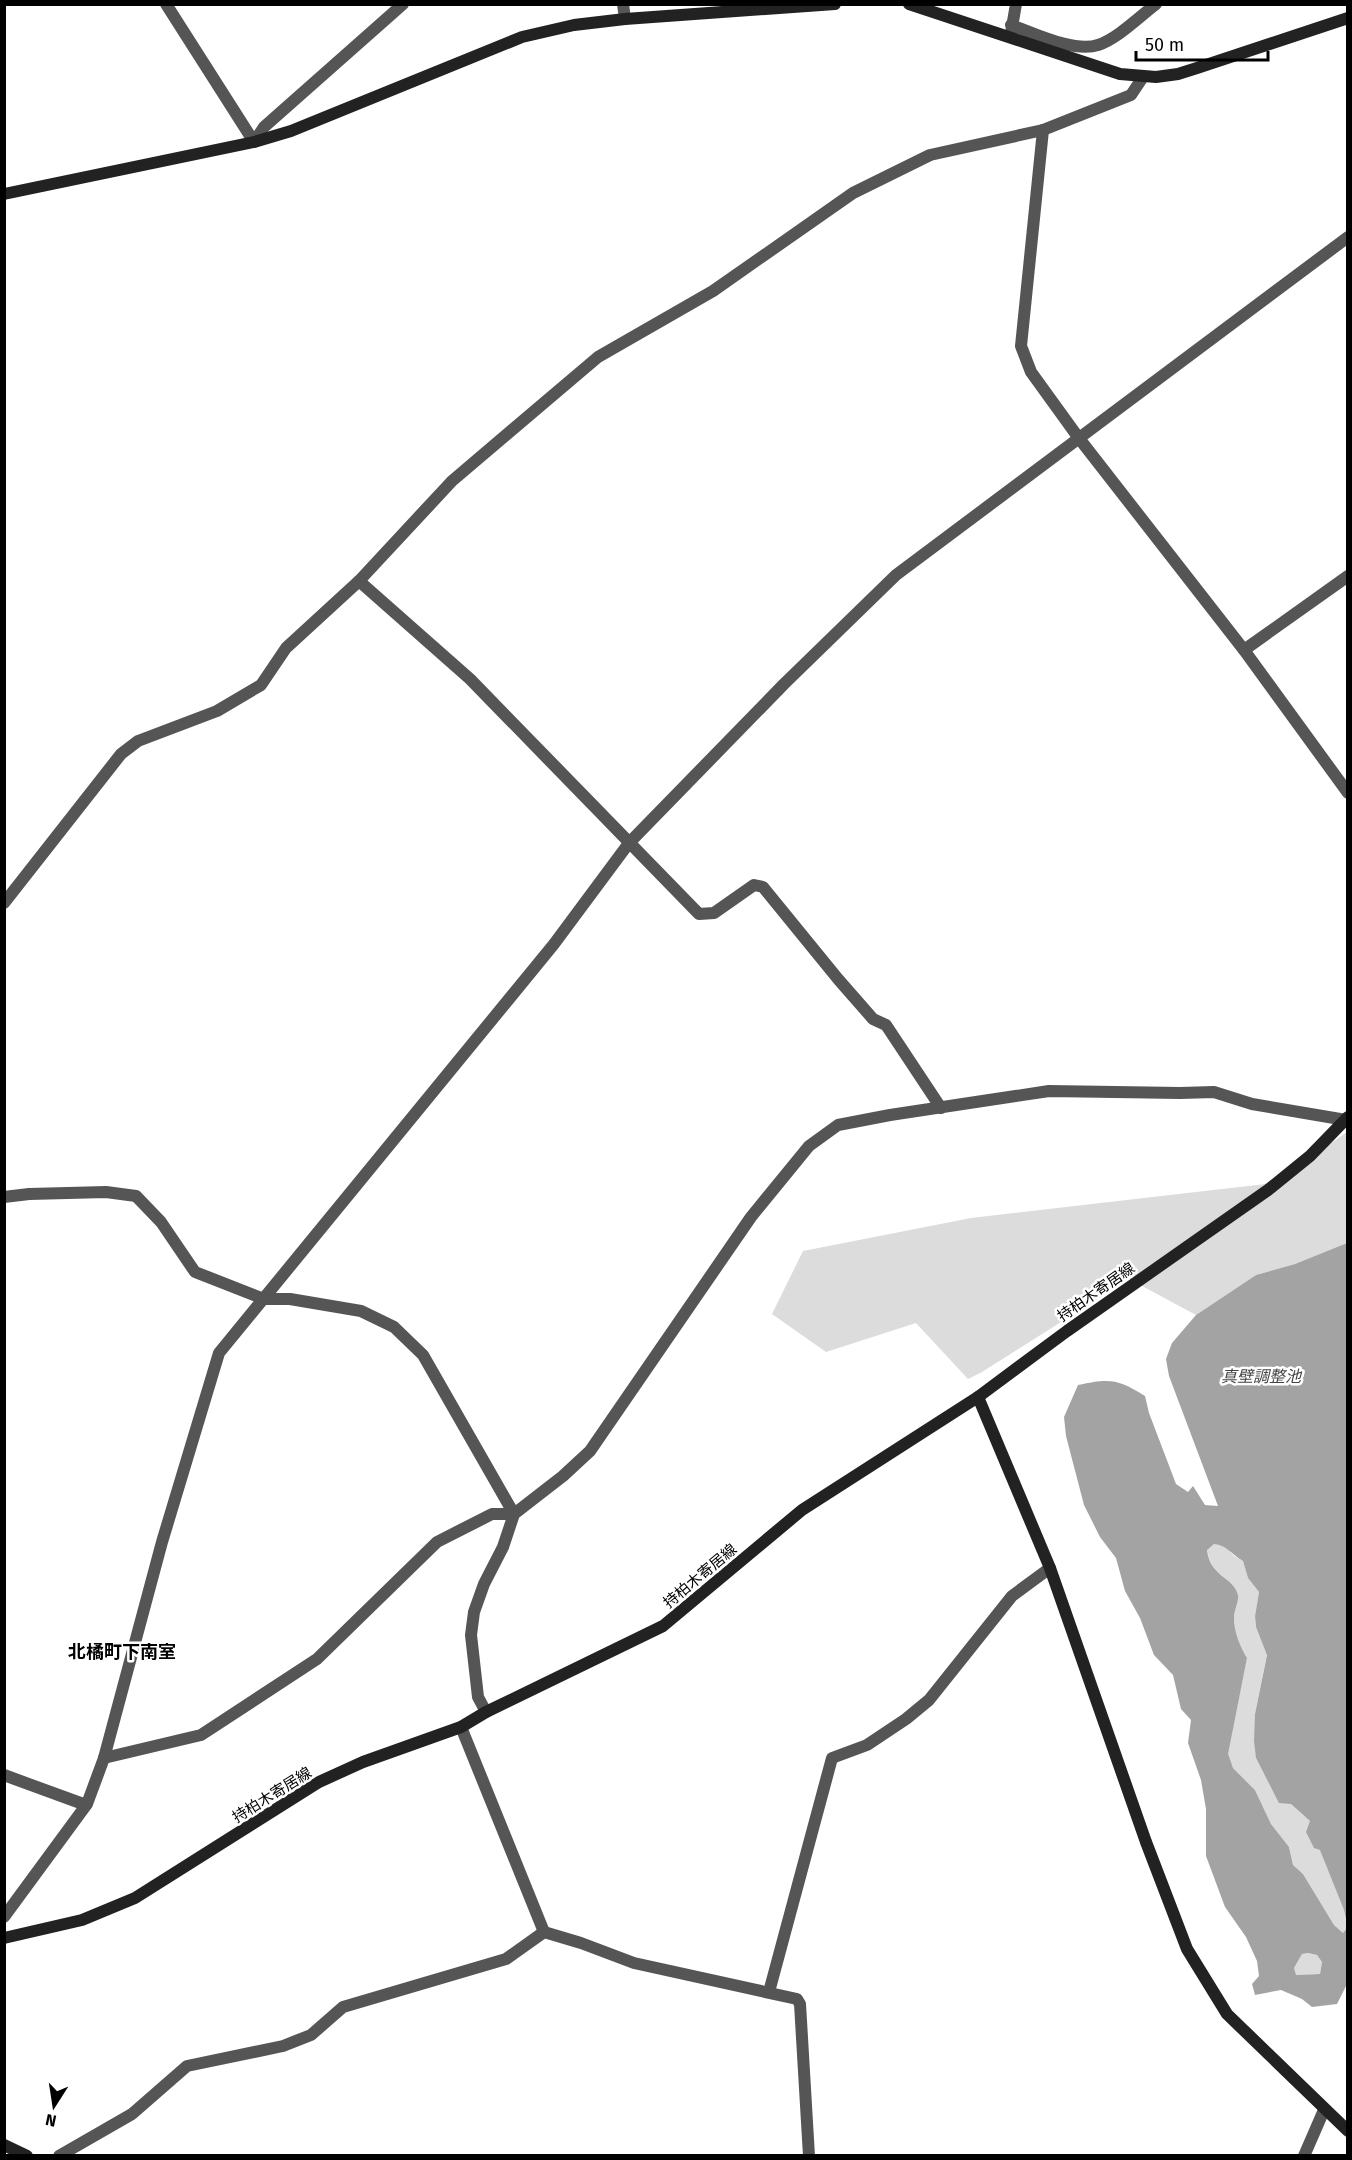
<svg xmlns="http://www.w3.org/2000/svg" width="1352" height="2160" viewBox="0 0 1352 2160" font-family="'Fira Sans','Noto Sans JP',sans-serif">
<rect width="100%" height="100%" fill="#fff"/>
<g fill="#dcdcdc">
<path d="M 1347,1132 L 1347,1243 L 1295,1264 L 1256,1275 L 1196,1315 L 1129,1279 L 982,1372 L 968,1379 L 916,1323 L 826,1352 L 772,1314 L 803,1251 L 971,1218 L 1274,1183 Z"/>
<path d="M 1214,1544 L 1223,1544 L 1234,1556 L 1243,1561 L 1248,1578 L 1259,1592 L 1255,1616 L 1256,1627 L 1267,1654 L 1255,1714 L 1256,1758 L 1264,1773 L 1291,1804 L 1310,1821 L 1344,1910 L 1347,1928 L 1343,1933 L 1334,1925 L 1303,1874 L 1293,1865 L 1289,1847 L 1271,1824 L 1255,1790 L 1233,1768 L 1227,1754 L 1247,1658 C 1240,1646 1234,1632 1234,1618 C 1234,1610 1239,1602 1238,1595 C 1234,1577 1210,1577 1207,1549 Z"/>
<path d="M 1308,1953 L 1317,1955 L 1322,1962 L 1320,1974 L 1295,1975 L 1294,1968 L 1302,1954 Z"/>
</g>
<path fill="#a3a3a3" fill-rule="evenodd" d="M 1347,1243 L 1347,1925 L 1344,1910 L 1320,1850 L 1314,1848 L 1306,1832 L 1310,1821 L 1291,1804 L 1279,1803 L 1256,1758 L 1254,1741 L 1255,1714 L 1267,1655 L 1256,1627 L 1255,1616 L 1259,1592 L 1248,1578 L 1243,1561 C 1232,1555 1227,1545 1214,1544 L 1207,1550 C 1210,1577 1234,1577 1238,1595 C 1239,1602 1234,1610 1234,1618 C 1234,1632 1240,1646 1247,1658 L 1228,1754 L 1233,1768 L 1255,1790 L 1271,1824 L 1289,1847 L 1293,1865 L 1303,1874 L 1334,1925 L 1343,1933 L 1347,1928 L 1346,1986 L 1337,2004 L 1312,2007 L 1302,1999 L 1281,1990 L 1255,1995 L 1252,1984 L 1259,1976 L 1257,1961 L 1246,1937 L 1225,1907 L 1206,1856 L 1206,1809 L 1201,1780 L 1188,1743 L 1191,1720 L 1181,1709 L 1173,1675 L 1154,1655 L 1140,1618 L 1125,1591 L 1116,1558 L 1100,1537 L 1084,1505 L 1066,1436 L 1064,1417 L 1078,1385 C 1110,1378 1118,1379 1145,1396 L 1149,1413 L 1176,1484 L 1188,1492 L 1193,1486 L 1205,1505 L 1218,1506 L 1169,1376 L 1166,1359 L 1172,1343 L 1196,1315 L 1256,1275 L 1295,1264 ZM 1308,1953 L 1317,1955 L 1322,1962 L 1320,1974 L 1296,1975 L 1294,1968 L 1302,1954 Z"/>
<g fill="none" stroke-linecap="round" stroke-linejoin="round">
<g stroke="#555" stroke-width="12">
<path d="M 166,4 L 254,142 L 264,127 L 403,4"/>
<path d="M 623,4 L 625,19"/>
<path d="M 1011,25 C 1034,33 1074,53 1098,45 C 1117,39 1139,17 1156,4"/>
<path d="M 1011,33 L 1016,4"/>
<path d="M 1043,130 L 1021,346 L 1031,372 L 1078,437 L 1244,650 L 1348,793"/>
<path d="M 359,581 L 470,679 L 699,914 L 714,913 L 754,885 L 763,887 L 838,979 L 873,1019 L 886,1025 L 941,1108"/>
<path d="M 1244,650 L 1348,576"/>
<path d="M 4,903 L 121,754 L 138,741 L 217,711 L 261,685 L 286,648 L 359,581 L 452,481 L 598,357 L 713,291 L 853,193 L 930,155 L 1043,130 L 1131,95 L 1143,77"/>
<path d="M 4,1197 L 29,1194 L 106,1192 L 136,1196 L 161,1222 L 195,1272 L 264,1299 L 290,1299 L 361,1311 L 394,1327 L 423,1355 L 514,1514"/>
<path d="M 486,1712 L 478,1697 L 471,1635 L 474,1612 L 484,1584 L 503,1547 L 514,1514 L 563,1476 L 590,1451 L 751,1217 L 809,1146 L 838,1125 L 890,1115 L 1049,1091 L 1180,1093 L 1214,1092 L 1252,1104 L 1346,1120"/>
<path d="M 461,1727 L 544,1932"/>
<path d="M 104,1758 L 201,1735 L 317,1659 L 437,1542 L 492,1514 L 514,1514"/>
<path d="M 4,1775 L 86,1805"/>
<path d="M 4,1917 L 87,1804 L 104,1758 L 162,1542 L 219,1353 L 554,944 L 629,843 L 784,684 L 896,575 L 1348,237"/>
<path d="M 544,1932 L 581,1943 L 634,1963 L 797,1999 L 800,2004 L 809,2156"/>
<path d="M 769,1992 L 832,1758 L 867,1745 L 906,1719 L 929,1700 L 1012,1596 L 1050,1568"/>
<path d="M 59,2156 L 132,2114 L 187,2066 L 283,2046 L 311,2035 L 343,2007 L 506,1959 L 544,1932"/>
<path d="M 1304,2156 L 1324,2110"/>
</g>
<g stroke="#222" stroke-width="12">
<path d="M 909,4 L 1120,74 L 1156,77 L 1178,74 L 1197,68 L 1348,18"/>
<path d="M 4,194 L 254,142 L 291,131 L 522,37 L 574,25 L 625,19 L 835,4"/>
<path d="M 978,1397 L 1050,1568 L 1146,1842 L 1187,1949 L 1227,2014 L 1348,2131"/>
<path d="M 4,1938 L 82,1920 L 135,1898 L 319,1782 L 363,1762 L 461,1727 L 486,1712 L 663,1626 L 802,1510 L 978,1397 L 1067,1331 L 1268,1190 L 1310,1156 L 1348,1117"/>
<path d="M 4,2145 L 27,2156"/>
</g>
</g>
<g text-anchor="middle" stroke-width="5" stroke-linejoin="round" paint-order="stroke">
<g font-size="15" fill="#000" stroke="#fff">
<text transform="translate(1096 1292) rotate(-35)" y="5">持柏木寄居線</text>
<text transform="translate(700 1576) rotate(-40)" y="5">持柏木寄居線</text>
<text transform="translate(272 1795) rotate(-32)" y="5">持柏木寄居線</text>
</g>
<g font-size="16" font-style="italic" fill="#444" stroke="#fff">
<text x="1261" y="1382">真壁調整池</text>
</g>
<g font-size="18" font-weight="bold" fill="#000" stroke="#fff">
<text x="122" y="1658">北橘町下南室</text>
</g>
</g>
<rect width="1352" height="2160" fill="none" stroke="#000000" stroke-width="12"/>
<g transform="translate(54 2106) rotate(192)" stroke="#ffffff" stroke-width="4.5" paint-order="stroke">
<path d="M0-4.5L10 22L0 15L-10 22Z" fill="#000000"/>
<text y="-9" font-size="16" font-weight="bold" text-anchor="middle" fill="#000000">N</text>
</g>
<path d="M1136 51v9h132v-9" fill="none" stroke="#000000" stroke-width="3"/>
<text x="1145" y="51" font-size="18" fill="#000000" stroke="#ffffff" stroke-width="4.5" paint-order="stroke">50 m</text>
</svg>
